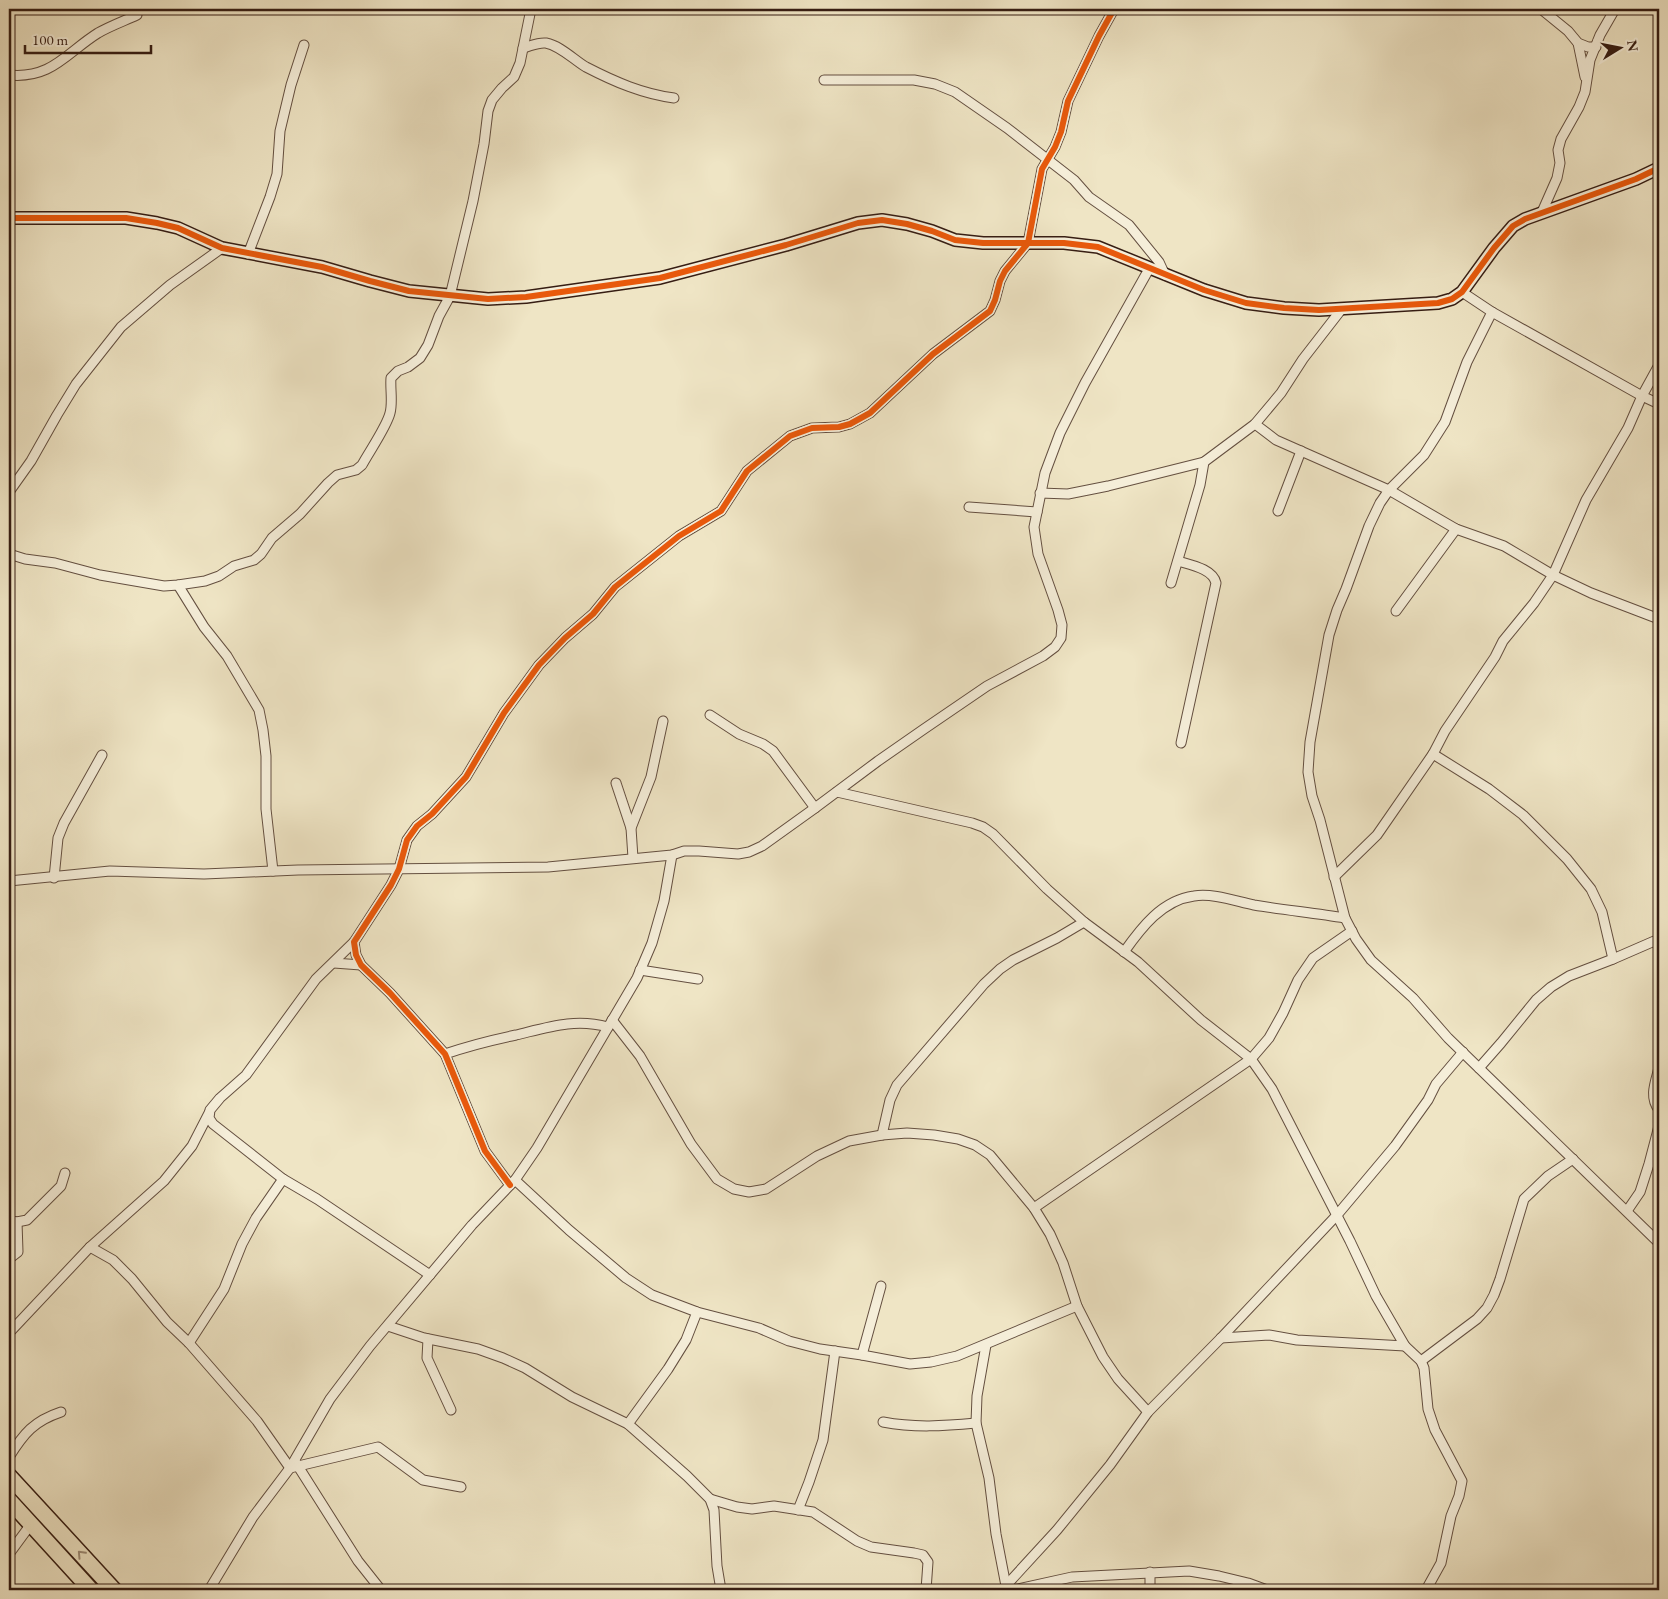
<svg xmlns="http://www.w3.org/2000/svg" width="1668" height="1599" viewBox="0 0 1668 1599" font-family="'EB Garamond',serif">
<rect width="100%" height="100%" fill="#efe5c5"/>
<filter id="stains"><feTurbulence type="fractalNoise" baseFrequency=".004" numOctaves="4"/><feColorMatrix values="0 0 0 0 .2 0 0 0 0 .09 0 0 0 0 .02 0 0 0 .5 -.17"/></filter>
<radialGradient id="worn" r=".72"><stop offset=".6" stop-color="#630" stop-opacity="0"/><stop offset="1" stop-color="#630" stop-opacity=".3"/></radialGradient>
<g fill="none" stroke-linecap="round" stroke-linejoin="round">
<defs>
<g id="street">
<path d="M 1541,9 L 1568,31 L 1578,43 L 1588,47 L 1596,47"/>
<path d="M 1578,43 L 1585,77"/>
<path d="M 523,48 C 531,46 538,42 546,43 C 561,46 574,60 586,67 C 615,82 643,94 674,98"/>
<path d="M 9,75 C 52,79 66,53 98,33 C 110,26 124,21 137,15"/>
<path d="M 824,80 L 914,80 L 935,84 L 955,92 L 1007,128 L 1074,180 L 1089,197 L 1129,225 L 1159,262 L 1165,275"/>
<path d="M 1542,212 L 1557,178 L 1560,163 L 1558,150 L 1561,139 L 1579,107 L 1585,92 L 1590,60 L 1600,35 L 1615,9"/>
<path d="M 248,254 L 270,197 L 277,174 L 280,131 L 291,85 L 304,45"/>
<path d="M 1462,292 L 1492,312 L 1642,396 L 1659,404"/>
<path d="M 1492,312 L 1467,362 L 1445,422 L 1424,455 L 1389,490 L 1380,503 L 1369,526 L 1346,589 L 1337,610 L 1329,635 L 1310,742 L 1308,772 L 1312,796 L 1320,820 L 1345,918 L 1356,939 L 1371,960 L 1413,998 L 1448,1038 L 1659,1243"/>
<path d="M 1255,424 L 1276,440 L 1389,490 L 1456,529 L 1504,546 L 1553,575 L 1591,593 L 1659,619"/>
<path d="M 9,492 L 31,461 L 57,415 L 76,384 L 121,327 L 170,285 L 222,248"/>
<path d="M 1040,493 L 1068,494 L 1108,486 L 1204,462 L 1255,424 L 1281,393 L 1303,359 L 1341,310"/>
<path d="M 969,507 L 1037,512"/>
<path d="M 1278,511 L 1301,451"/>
<path d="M 9,554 L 25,559 L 55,563 L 100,575 L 164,586 L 178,585 L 205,581 L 219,576 L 234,566 L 254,560 L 261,554 L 272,538 L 300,514 L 328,483 L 337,475 L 356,470 L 362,465 C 369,452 387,426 390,413 C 393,402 390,389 391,378 L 398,371 L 408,367 L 420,358 L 428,345 L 439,316 L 450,296 L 473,201 L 484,144 L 488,111 L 492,100 L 502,88 L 514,77 L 520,63 L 531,9"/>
<path d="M 1178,561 C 1191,565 1213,569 1216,583 L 1181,743"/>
<path d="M 1171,583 L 1200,485 L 1204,462"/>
<path d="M 178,585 L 204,627 L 227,656 L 259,710 L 263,730 L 266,756 L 266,809 L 273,871"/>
<path d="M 1396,611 L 1456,529"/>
<path d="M 710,715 L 739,734 L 763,744 L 773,751 L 815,808"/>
<path d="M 1433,754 L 1489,789 L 1523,815 L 1567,859 L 1591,889 L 1602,912 L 1613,959"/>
<path d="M 616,783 L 631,828"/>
<path d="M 837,792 L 972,823 L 983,827 L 993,834 L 1047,889 L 1084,922 L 1138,962 L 1201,1020 L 1251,1059 L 1272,1089 L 1350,1241 L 1376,1296 L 1405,1346 L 1421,1361 L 1424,1368 L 1428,1409 L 1435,1430 L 1462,1481 L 1459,1496 L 1451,1516 L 1441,1563 L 1426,1590"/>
<path d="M 633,858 L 631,828 L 651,777 L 663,721"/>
<path d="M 1334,877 L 1377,835 L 1433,754 L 1445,731 L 1495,657 L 1503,641 L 1534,603 L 1553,575 L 1586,500 L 1628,428 L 1642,396 L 1659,365"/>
<path d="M 54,878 L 58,838 L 64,823 L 102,755"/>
<path d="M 9,881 L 110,871 L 204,874 L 298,870 L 548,867 L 672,855 L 684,851 L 699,851 L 738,854 L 749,852 L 762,846 L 815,808 L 878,761 L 924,729 L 987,686 L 1043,656 L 1055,647 L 1061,638 L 1062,625 L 1058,610 L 1038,554 L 1034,527 L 1045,473 L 1060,433 L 1085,383 L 1149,269"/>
<path d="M 354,942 L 316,979 L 246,1075 L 220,1098 L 210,1110 L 209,1118 L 213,1124 L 283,1179 L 317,1199 L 430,1275"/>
<path d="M 1124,952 C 1141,928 1162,900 1194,896 C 1213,893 1235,901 1254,905 C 1284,910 1315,913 1345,918"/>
<path d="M 334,963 L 361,965"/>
<path d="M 640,970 L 698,979"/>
<path d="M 612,1020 L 640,1056 L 691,1144 L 717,1179 L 734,1189 L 749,1192 L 766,1189 L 817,1156 L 849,1141 L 882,1135 L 907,1133 L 934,1135 L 958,1139 L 975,1145 L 990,1155 L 1034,1208 L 1050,1234 L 1063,1263 L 1077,1306 L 1103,1357 L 1118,1379 L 1148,1412"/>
<path d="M 445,1054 C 468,1046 492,1040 516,1035 C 549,1027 575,1018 608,1027"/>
<path d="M 1479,1068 L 1501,1043 L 1536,1000 L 1551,987 L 1569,976 L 1613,959 L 1659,939"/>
<path d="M 1659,1068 C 1655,1083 1649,1097 1659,1110"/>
<path d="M 882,1135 L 890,1100 L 897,1085 L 984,984 L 1000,969 L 1013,960 L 1057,938 L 1084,922"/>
<path d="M 515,1180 L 569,1230 L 626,1278 L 652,1295 L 697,1312 L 759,1328 L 789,1341 L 820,1349 L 862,1355 L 910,1364 L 931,1362 L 957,1356 L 1077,1306"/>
<path d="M 510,1185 L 485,1151 L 445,1054 L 390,993 L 361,965 L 356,955 L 354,942 L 391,885 L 399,869 L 407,840 L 417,826 L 432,814 L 466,777 L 504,713 L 539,665 L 565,638 L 593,614 L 615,587 L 679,536 L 721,511 L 747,471 L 790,436 L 812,428 L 839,427 L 850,424 L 870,413 L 933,354 L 990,311 L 995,300 L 1000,281 L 1005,271 L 1028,243 L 1042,169 L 1055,147 L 1061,132 L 1068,101 L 1099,36 L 1114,9"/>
<path d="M 1034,1208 L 1251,1059 L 1269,1038 L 1283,1013 L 1298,980 L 1313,958 L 1352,931"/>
<path d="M 1627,1211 L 1640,1192 L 1649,1164 L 1659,1126"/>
<path d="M 9,1220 L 17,1222 L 27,1220 L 61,1186 L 65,1173"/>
<path d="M 90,1247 L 113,1260 L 132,1279 L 167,1322 L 189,1343 L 257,1421 L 290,1468 L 378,1447 L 423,1480 L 461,1487"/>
<path d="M 9,1259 L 18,1252 L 17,1222"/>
<path d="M 388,1326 L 424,1338 L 478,1349 L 503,1358 L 525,1368 L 572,1397 L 628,1424 L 687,1476 L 710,1499 L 714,1510 L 717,1566 L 721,1590"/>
<path d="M 9,1333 L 90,1247 L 164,1181 L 192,1146 L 209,1113"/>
<path d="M 1221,1338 L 1269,1335 L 1297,1340 L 1405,1346"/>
<path d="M 428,1339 L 427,1358 L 451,1410"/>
<path d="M 189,1343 L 224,1289 L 242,1244 L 256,1218 L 283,1179"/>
<path d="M 986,1345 L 977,1396 L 976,1423 L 989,1478 L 996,1534 L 1006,1586"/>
<path d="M 862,1355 L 881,1286"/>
<path d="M 1421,1361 L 1477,1319 L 1487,1308 L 1494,1295 L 1500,1279 L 1524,1199 L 1548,1176 L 1573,1159"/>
<path d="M 883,1422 C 914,1428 944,1426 976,1423"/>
<path d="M 628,1424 L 668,1369 L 686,1340 L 697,1312"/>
<path d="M 9,1457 C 24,1433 34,1421 61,1412"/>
<path d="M 296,1463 L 358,1561 L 381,1590"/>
<path d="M 710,1499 L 737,1507 L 752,1509 L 774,1506 L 813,1512 L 857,1541 L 871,1547 L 914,1553 L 923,1555 L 928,1562 L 926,1590"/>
<path d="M 798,1510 L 809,1482 L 823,1440 L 835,1351"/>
<path d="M 9,1554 L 31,1524"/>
<path d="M 209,1590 L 253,1517 L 290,1468 L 330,1399 L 370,1346 L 472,1225 L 515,1180 L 537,1148 L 637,978 L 652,943 L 664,901 L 672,855"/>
<path d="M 1002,1590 L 1057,1530 L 1110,1465 L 1148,1412 L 1221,1338 L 1337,1215 L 1395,1146 L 1428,1100 L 1436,1084 L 1463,1052"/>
<path d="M 1013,1590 L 1072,1577 L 1189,1571 L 1219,1576 L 1248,1583 L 1267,1590"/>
<path d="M 1150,1590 L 1150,1572"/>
</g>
<path id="secondary" d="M 9,218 L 126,218 L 157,223 L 178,228 L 222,248 L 322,267 L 370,281 L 409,291 L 488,299 L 526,297 L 660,278 L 786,245 L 858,223 L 882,220 L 907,224 L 932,231 L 955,240 L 983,243 L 1064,243 L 1098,247 L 1204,290 L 1246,303 L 1284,308 L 1319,310 L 1438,303 L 1452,299 L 1462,292 L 1494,248 L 1513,226 L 1525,219 L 1636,179 L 1659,168"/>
<g id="highway">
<path d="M 9,1476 L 114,1590"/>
<path d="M 9,1500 L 91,1590"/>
</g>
</defs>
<use href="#street" stroke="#644f40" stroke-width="11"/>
<use href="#secondary" stroke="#361d13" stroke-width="14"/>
<use href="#highway" stroke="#361d13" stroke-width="18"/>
<use href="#street" stroke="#f5eed9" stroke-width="9"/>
<use href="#secondary" stroke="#f5eed9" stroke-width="11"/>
<use href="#highway" stroke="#efe5c5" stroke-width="15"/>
<defs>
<g id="cycleway">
<path d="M 9,218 L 126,218 L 157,223 L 178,228 L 222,248 L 322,267 L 370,281 L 409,291 L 488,299 L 526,297 L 660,278 L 786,245 L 858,223 L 882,220 L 907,224 L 932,231 L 955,240 L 983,243 L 1064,243 L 1098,247 L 1204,290 L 1246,303 L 1284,308 L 1319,310 L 1438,303 L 1452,299 L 1462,292 L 1494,248 L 1513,226 L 1525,219 L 1636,179 L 1659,168"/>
<path d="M 510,1185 L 485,1151 L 445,1054 L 390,993 L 361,965 L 356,955 L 354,942 L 391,885 L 399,869 L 407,840 L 417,826 L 432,814 L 466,777 L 504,713 L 539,665 L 565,638 L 593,614 L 615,587 L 679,536 L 721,511 L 747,471 L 790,436 L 812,428 L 839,427 L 850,424 L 870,413 L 933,354 L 990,311 L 995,300 L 1000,281 L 1005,271 L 1028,243 L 1042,169 L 1055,147 L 1061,132 L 1068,101 L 1099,36 L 1114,9"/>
</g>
</defs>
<use href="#cycleway" stroke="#f5eed9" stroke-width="9"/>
<use href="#cycleway" stroke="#e8590c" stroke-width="6"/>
</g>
<defs><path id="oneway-chevron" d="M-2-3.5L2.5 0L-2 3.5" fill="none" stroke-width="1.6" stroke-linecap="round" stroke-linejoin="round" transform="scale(1.25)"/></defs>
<use stroke="#9c8b75" href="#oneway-chevron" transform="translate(81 1554) rotate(-133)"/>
<rect width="1668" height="1599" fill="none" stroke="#efe5c5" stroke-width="30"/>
<rect x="10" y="10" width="1648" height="1579" fill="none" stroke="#361d13" stroke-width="2.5"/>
<rect x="15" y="15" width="1638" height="1569" fill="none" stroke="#361d13"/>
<g transform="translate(1620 48) rotate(80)" stroke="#f5eed9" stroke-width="4" paint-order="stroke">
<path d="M0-4L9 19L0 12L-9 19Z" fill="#361d13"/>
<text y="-8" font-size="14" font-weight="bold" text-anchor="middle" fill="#361d13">N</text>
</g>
<path d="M25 45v8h126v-8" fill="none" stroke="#361d13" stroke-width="2.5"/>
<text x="32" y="45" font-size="15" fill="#361d13" stroke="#f5eed9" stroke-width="4" paint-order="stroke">100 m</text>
<rect width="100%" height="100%" filter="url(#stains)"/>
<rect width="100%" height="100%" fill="url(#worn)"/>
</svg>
